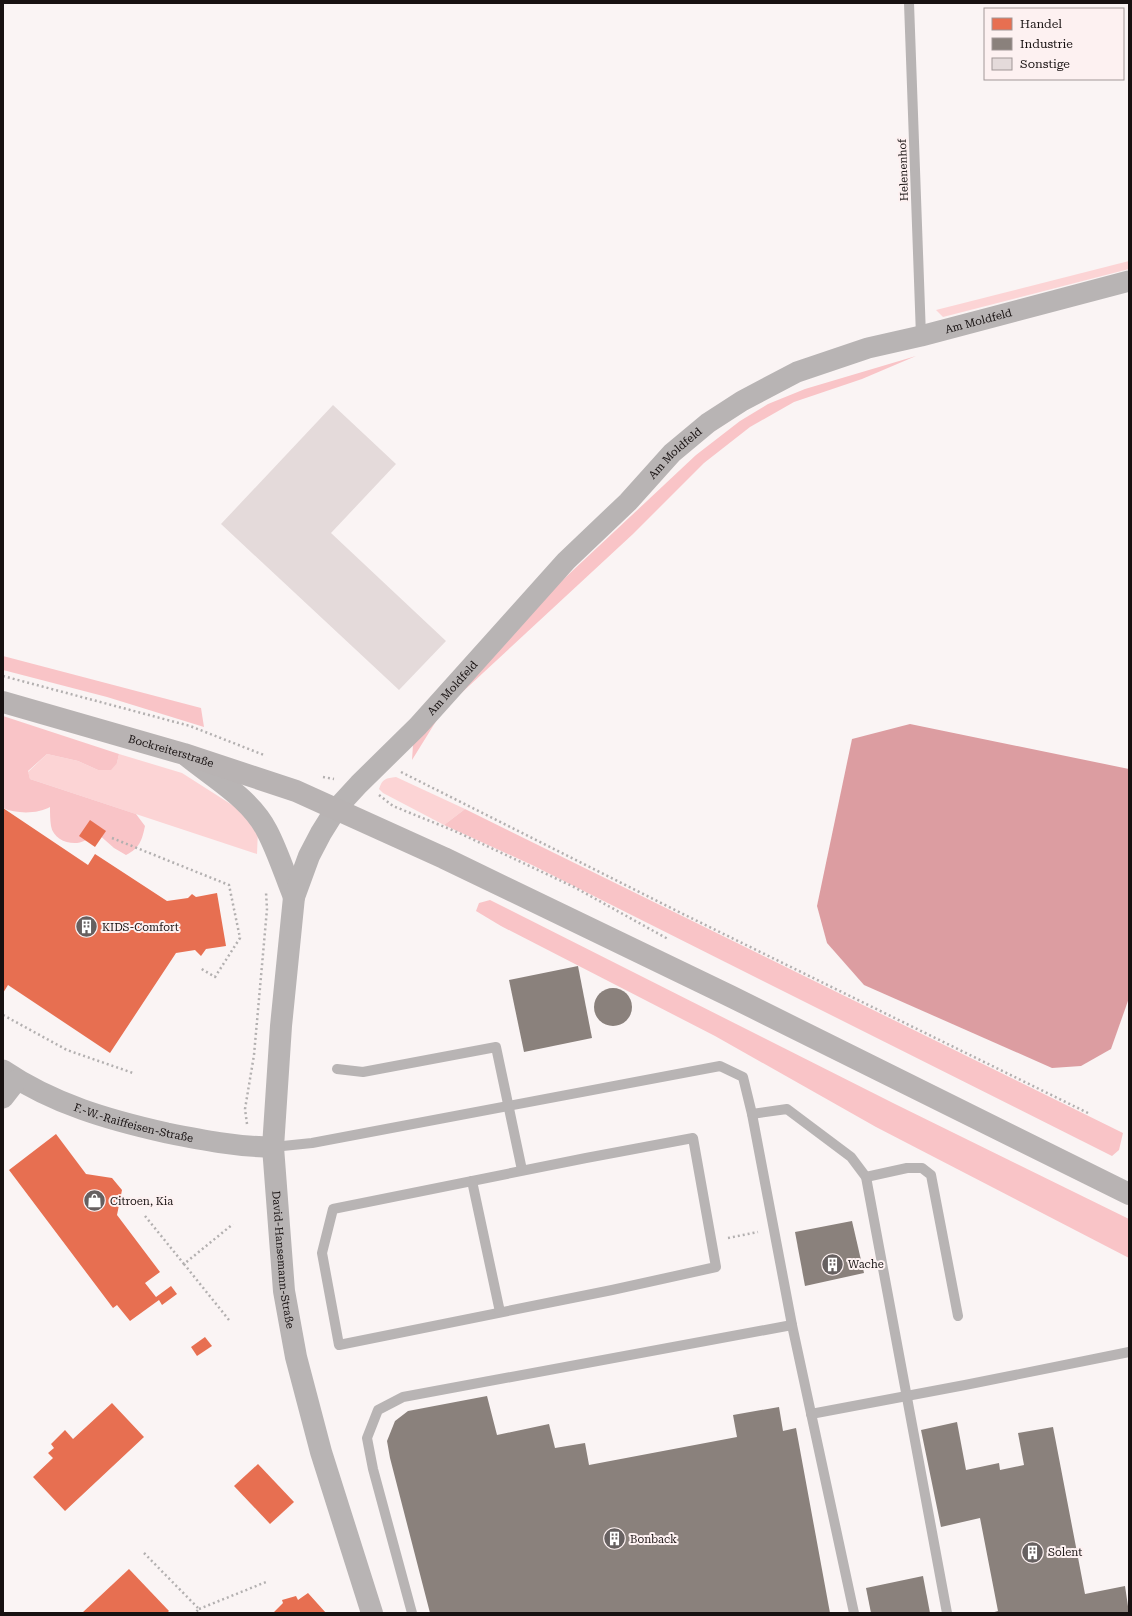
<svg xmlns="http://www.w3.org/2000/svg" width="1132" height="1616" viewBox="0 0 1132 1616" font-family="'Roboto Serif',serif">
<rect width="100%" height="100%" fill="#faf4f4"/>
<g fill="#fcd4d5">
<path d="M 1129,261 L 1129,269 L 943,317 L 936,310 Z"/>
<path d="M 47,754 L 78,761 L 98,770 L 117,763 L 119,754 L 182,773 L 240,810 L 258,829 L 257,854 L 30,779 L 28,772 Z"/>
<path d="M 396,777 L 465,809 L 444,825 L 383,793 L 379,789 C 382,779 386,778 396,777 Z"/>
</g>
<g fill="#f9c4c7">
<path d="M 916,356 L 862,379 L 794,402 L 750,427 L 704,463 L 633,534 L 443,710 L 412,760 L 413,745 L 487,651 L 696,455 L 740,421 L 768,404 L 805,389 Z"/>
<path d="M 3,656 L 201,708 L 204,727 L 107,697 L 3,670 Z"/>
<path d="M 3,716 L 119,754 L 117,763 L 111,770 L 98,770 L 78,761 L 47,754 L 28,771 L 30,779 L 136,814 L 145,826 C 142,840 140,848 126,855 L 114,848 L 97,833 C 91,837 85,842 77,843 C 66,844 53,838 51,826 C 50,820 50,813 50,807 C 38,814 16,814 3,808 Z"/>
<path d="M 465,809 L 1123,1133 L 1119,1150 L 1112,1156 L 532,865 L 444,825 Z"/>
<path d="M 490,900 L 895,1104 L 1129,1219 L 1129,1258 L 876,1127 L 715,1036 L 501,926 L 476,911 L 479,903 Z"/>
</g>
<path fill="#dc9da1" d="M 910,724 L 1129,769 L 1129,998 L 1111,1049 L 1081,1066 L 1052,1068 L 864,985 L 827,943 L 817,906 L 852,739 Z"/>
<g fill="#e76f51">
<path d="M 3,808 L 88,865 L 95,854 L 167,901 L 188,898 L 192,894 L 196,897 L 217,893 L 226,946 L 206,949 L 201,956 L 195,950 L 176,953 L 110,1053 L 8,985 L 3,993 Z"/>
<path d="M 90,820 L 106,831 L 95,847 L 79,836 Z"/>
<path d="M 56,1134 L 86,1174 L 112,1178 L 122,1190 L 117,1215 L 160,1272 L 145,1283 L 156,1297 L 171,1286 L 177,1294 L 162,1305 L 159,1300 L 130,1321 L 117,1305 L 113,1308 L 9,1170 Z"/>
<path d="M 205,1337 L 212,1346 L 197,1356 L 191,1347 Z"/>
<path d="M 112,1403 L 144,1437 L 65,1511 L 33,1477 L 53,1458 L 48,1453 L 54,1448 L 51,1444 L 65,1430 L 73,1439 Z"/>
<path d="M 258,1464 L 294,1502 L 270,1524 L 234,1486 Z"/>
<path d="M 129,1569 L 169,1611 L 167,1613 L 82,1613 Z"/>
<path d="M 308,1593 L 326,1613 L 273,1613 L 283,1603 L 282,1600 L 296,1596 L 298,1600 Z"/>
</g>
<g fill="#8a817c">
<path d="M 578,966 L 592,1038 L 524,1052 L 509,980 Z"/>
<circle cx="613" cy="1007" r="19"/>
<path d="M 852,1221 L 864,1273 L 805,1286 L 795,1232 Z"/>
<path d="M 487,1396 L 497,1435 L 549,1424 L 555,1448 L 585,1443 L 589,1465 L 737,1437 L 733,1415 L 779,1407 L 783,1431 L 796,1428 L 830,1613 L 430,1613 L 390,1458 L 387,1441 L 395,1421 L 408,1411 Z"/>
<path d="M 957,1422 L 966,1470 L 999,1463 L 1000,1470 L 1024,1465 L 1018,1433 L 1053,1427 L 1085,1594 L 1125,1586 L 1129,1613 L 991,1613 L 998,1611 L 980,1518 L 941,1527 L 921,1430 Z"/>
<path d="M 923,1576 L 930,1613 L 871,1613 L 866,1588 Z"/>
</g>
<path fill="#e4dada" d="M 333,405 L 396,464 L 331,533 L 446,641 L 399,690 L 221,524 Z"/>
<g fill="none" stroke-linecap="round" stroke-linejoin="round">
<g stroke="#b3b0b0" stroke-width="2.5" stroke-dasharray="2 3" stroke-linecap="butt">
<path d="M 3,676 L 190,726 L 264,755"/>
<path d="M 401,772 L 681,913 L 1088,1113"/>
<path d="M 323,777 L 334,779"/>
<path d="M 379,795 L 393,806 L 457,832 L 574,887 L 668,939"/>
<path d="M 112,838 L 229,885 L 240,938 L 215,977 L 200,968"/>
<path d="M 3,1015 L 67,1050 L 133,1073"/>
<path d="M 247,1124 L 245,1109 L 254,1055 L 267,909 L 266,892"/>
<path d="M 145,1216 L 184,1264"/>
<path d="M 728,1238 L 758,1232"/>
<path d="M 229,1320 L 184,1264 L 233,1224"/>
<path d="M 144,1553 L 199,1609 L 195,1613"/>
<path d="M 199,1609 L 266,1582"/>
</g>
<g stroke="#b8b4b4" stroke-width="10">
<path d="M 909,3 L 921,336"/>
<path d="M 337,1069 L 363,1072 L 496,1047 L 522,1170"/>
<path d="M 752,1114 L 787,1109 L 851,1157 L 866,1177 L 947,1613"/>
<path d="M 693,1138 L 716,1267 L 612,1290 L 339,1345 L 322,1253 L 333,1209 L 586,1158 Z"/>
<path d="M 273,1147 L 312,1143 L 720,1066 L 743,1077 L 752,1114 L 792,1325 L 854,1613"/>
<path d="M 866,1177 L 907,1168 L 922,1168 L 931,1175 L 958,1316"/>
<path d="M 472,1181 L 500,1312"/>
<path d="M 811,1414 L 965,1385 L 1129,1352"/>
<path d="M 412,1613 L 373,1469 L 367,1438 L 378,1410 L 403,1397 L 792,1325"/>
</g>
<g stroke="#b8b4b4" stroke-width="21">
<path id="s1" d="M 336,809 L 359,784 L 418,726 L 566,561 L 628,502 L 672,453 L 708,423 L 742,401 L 797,372 L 868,348 L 921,336 L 1129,281"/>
<path id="s2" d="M 3,1070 C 53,1104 109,1120 167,1133 C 202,1140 237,1147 273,1147"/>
<path d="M 3,1098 L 17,1080"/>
</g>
<g stroke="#b8b4b4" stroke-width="22">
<path d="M 187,756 C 214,778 251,799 267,831 C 278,852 285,875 294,897"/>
<path id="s3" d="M 336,809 L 321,833 L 309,856 L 294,897 L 281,1026 L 273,1147 L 284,1291 L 296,1357 L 321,1452 L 372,1613"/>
</g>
<path stroke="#b8b3b3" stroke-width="22" id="s4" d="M 3,702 L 184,754 L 296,791 L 444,858 L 730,996 L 1129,1194"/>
</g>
<defs>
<symbol id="building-disc" viewBox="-11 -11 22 22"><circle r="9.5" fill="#666060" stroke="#fdf1f1"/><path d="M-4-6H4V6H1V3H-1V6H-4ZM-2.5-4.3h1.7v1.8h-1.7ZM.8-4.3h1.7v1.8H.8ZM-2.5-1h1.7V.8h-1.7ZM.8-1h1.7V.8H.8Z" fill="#fff"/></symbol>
<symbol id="shop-disc" viewBox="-11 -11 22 22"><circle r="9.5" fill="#666060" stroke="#fdf1f1"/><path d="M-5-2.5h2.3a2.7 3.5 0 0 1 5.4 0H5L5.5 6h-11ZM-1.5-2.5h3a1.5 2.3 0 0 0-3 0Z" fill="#fff"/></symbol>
</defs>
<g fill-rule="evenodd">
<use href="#building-disc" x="74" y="914" width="25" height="25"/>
<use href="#shop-disc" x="82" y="1188" width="25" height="25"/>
<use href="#building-disc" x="820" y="1252" width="25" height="25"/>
<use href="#building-disc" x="602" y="1526" width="25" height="25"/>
<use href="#building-disc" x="1020" y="1540" width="25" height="25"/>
</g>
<g text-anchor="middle" stroke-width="4" stroke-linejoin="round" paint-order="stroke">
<g font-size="11" fill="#171111" stroke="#fdf1f1">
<text transform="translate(903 170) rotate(-92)" y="4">Helenenhof</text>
<text dy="4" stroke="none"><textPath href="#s1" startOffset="828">Am Moldfeld</textPath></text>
<text dy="4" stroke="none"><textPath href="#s1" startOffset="492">Am Moldfeld</textPath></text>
<text dy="4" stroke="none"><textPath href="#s1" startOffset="168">Am Moldfeld</textPath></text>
<text dy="4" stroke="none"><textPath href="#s4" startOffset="175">Bockreiterstraße</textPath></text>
<text dy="4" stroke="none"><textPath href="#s2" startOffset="142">F.-W.-Raiffeisen-Straße</textPath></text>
<text dy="4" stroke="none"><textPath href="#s3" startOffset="462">David-Hansemann-Straße</textPath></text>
</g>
<g font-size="11" fill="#171111" stroke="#fdf1f1" text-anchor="start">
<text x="102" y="931">KIDS-Comfort</text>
<text x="110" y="1205">Citroen, Kia</text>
<text x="848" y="1268">Wache</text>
<text x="630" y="1543">Bonback</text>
<text x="1048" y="1556">Solent</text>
</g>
</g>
<rect width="1132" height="1616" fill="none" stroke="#171111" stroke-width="8"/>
<rect x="984" y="8" width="140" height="72" fill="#fdf1f1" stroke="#a19797"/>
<rect x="992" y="18" width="20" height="12" fill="#e76f51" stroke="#a19797"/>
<text x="1020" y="28" font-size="12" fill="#171111">Handel</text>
<rect x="992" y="38" width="20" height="12" fill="#8a817c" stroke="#a19797"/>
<text x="1020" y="48" font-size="12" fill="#171111">Industrie</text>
<rect x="992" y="58" width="20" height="12" fill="#e4dada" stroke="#a19797"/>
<text x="1020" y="68" font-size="12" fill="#171111">Sonstige</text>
</svg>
